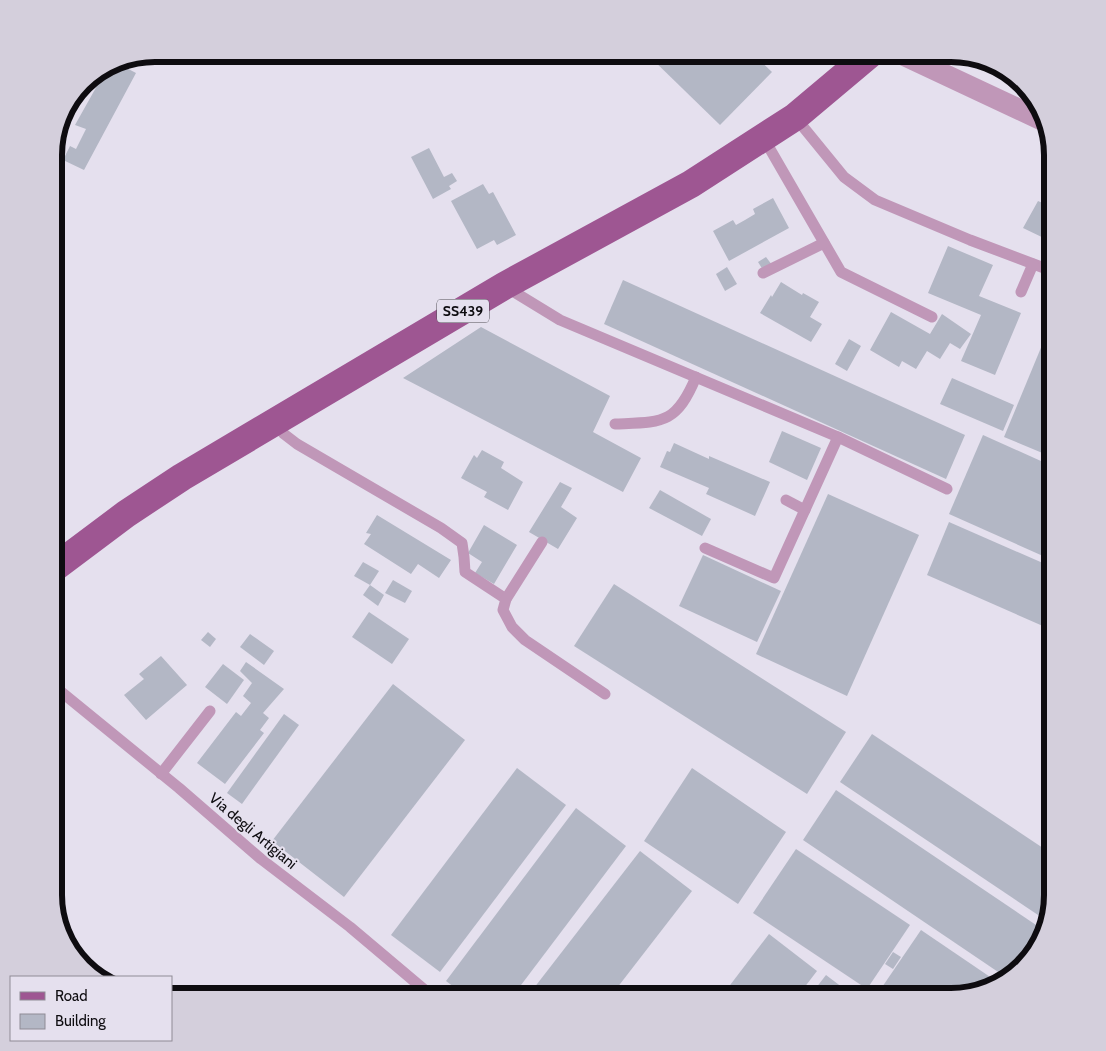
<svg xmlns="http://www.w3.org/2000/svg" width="1106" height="1051" viewBox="0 0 1106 1051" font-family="Cabin,sans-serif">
<rect width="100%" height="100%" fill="#e5e0ee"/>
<g fill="#b3b7c5">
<path d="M 647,54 L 753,54 L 772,72 L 720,125 Z"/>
<path d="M 115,62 L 136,73 L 84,170 L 63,160 L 70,146 L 76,149 L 86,129 L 75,125 L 107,68 Z"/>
<path d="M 429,148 L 444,177 L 452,173 L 457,181 L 449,186 L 451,189 L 433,199 L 411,157 Z"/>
<path d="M 483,184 L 489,194 L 493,192 L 516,235 L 497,245 L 494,240 L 477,249 L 451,201 Z"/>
<path d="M 773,198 L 789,228 L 729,261 L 713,231 L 733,220 L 736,225 L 745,220 L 755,214 L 753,209 Z"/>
<path d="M 1038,201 L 1052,207 L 1052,264 L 1041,259 L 1050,241 L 1023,228 Z"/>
<path d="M 948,246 L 993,265 L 979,296 L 1021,313 L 995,375 L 961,361 L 981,315 L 928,293 Z"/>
<path d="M 766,257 L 772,265 L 763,270 L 758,262 Z"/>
<path d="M 727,267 L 737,284 L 725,291 L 716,274 Z"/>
<path d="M 623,280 L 965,435 L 946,479 L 604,324 Z"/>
<path d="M 781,282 L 802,295 L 803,293 L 819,302 L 810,317 L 822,324 L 811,342 L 760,313 L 771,295 L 772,297 Z"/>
<path d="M 891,312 L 930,334 L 942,314 L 971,334 L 960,349 L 950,343 L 940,359 L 927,351 L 916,369 L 902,361 L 899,367 L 870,350 Z"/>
<path d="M 1052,321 L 1052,457 L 1004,437 Z"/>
<path d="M 481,327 L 610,396 L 593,432 L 641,458 L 623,492 L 403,378 Z"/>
<path d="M 849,339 L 861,346 L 847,371 L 835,364 Z"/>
<path d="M 952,378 L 1014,405 L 1003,431 L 940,404 Z"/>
<path d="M 782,431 L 821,448 L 807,480 L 769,462 Z"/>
<path d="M 983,435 L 1052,466 L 1052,560 L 949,514 Z"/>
<path d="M 674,443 L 709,459 L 709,456 L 770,482 L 755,516 L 706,494 L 709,488 L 660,467 L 667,451 L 670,452 Z"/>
<path d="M 482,450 L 504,462 L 501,468 L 523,482 L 508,510 L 484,497 L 487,492 L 461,478 L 474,455 L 477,458 Z"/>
<path d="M 560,482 L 572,488 L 561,507 L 577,518 L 558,549 L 529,532 Z"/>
<path d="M 660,490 L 711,519 L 702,536 L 649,508 Z"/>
<path d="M 828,494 L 919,535 L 847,696 L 756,654 Z"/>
<path d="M 377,515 L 451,560 L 439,578 L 418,564 L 411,574 L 364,544 L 371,534 L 366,533 Z"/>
<path d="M 949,522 L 1052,567 L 1052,630 L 927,575 Z"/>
<path d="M 484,525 L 517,545 L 494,584 L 475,573 L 482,562 L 468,553 Z"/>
<path d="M 703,555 L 781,591 L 757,642 L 679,606 Z"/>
<path d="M 363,562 L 379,571 L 370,585 L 354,576 Z"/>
<path d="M 393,580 L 412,591 L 405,603 L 385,593 Z"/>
<path d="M 614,584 L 846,732 L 807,794 L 574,646 Z"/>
<path d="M 370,585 L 384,595 L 378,606 L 363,595 Z"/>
<path d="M 369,612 L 409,639 L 392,664 L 352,637 Z"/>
<path d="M 208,632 L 216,639 L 210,647 L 201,640 Z"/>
<path d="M 250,634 L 274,651 L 264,665 L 240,647 Z"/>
<path d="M 161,656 L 187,685 L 146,720 L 124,695 L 144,679 L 139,674 Z"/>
<path d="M 246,662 L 284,689 L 263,713 L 269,718 L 260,730 L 264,733 L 225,784 L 197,763 L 236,712 L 241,716 L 251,703 L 243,696 L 252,683 L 240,671 Z"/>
<path d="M 223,664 L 244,680 L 227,704 L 205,687 Z"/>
<path d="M 393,684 L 465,740 L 344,897 L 272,841 Z"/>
<path d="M 284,714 L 299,725 L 242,804 L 227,793 Z"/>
<path d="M 872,734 L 1052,854 L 1052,896 L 1047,921 L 840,782 Z"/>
<path d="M 517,768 L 566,805 L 440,972 L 391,935 Z"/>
<path d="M 692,768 L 786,832 L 738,904 L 644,841 Z"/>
<path d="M 836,790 L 1045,931 L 1044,935 L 1022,968 L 1007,978 L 803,840 Z"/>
<path d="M 576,808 L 626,846 L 512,997 L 467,997 L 446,981 Z"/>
<path d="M 796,849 L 910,925 L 867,989 L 753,913 Z"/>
<path d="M 640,851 L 692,891 L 610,997 L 527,997 Z"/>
<path d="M 921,930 L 999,983 L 990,989 L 957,997 L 878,997 L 876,996 Z"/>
<path d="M 769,934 L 817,971 L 797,997 L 721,997 Z"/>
<path d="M 893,952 L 901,957 L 893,969 L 885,964 Z"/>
<path d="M 826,975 L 855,997 L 809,997 Z"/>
</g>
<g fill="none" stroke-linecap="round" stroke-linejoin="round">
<g stroke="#c097b8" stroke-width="11">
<path d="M 795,117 L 844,177 L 875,200 L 970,240 L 1052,271"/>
<path d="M 763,137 L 841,272 L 932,317"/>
<path d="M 763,273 L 824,243"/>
<path d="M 506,287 L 560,320 L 838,437 L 947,489"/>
<path d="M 1021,292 L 1033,264"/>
<path d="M 275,423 L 284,434 L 297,444 L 441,528 L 462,543 L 464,557 L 465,572 L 506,599 L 503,610 L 512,627 L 525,640 L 605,694"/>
<path d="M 615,424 C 662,422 676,425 696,377"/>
<path d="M 786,500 L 805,510"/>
<path d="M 705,548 L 774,578 L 838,437"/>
<path d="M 506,599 L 542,542"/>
<path d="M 54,686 L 179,788 L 261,859 L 350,927 L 433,997"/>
<path d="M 161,774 L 210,711"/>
</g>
<path stroke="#c097b8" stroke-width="21" d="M 901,54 L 1046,122"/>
<path stroke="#9e5692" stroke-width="28" d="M 54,568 L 126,514 L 182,477 L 504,286 L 691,184 L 795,117 L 870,54"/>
</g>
<g text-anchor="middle" stroke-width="4" stroke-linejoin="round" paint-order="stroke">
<rect fill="#e5e0ee" stroke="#4e4c53" stroke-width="1" x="437" y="299.5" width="52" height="23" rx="4"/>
<g font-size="14" font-weight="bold" fill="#0e0c10">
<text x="463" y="316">SS439</text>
</g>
<g font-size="15" fill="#0e0c10" stroke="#e5e0ee">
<text transform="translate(253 831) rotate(40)" y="5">Via degli Artigiani</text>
</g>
</g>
<path d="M0 0H1106V1051H0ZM155 62H951A93 93 0 0 1 1044 155V895A93 93 0 0 1 951 988H155A93 93 0 0 1 62 895V155A93 93 0 0 1 155 62Z" fill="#d4cfdc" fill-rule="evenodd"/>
<path fill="none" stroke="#0e0c10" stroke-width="6" d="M155 62H951A93 93 0 0 1 1044 155V895A93 93 0 0 1 951 988H155A93 93 0 0 1 62 895V155A93 93 0 0 1 155 62Z"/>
<rect x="10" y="976" width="162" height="65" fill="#e5e0ee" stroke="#8f8b95"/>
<rect x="20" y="992" width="25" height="8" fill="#9e5692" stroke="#8f8b95"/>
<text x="55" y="1001" font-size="15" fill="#0e0c10">Road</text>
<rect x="20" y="1014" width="25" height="15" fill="#b3b7c5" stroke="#8f8b95"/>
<text x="55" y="1026" font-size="15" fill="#0e0c10">Building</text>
</svg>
